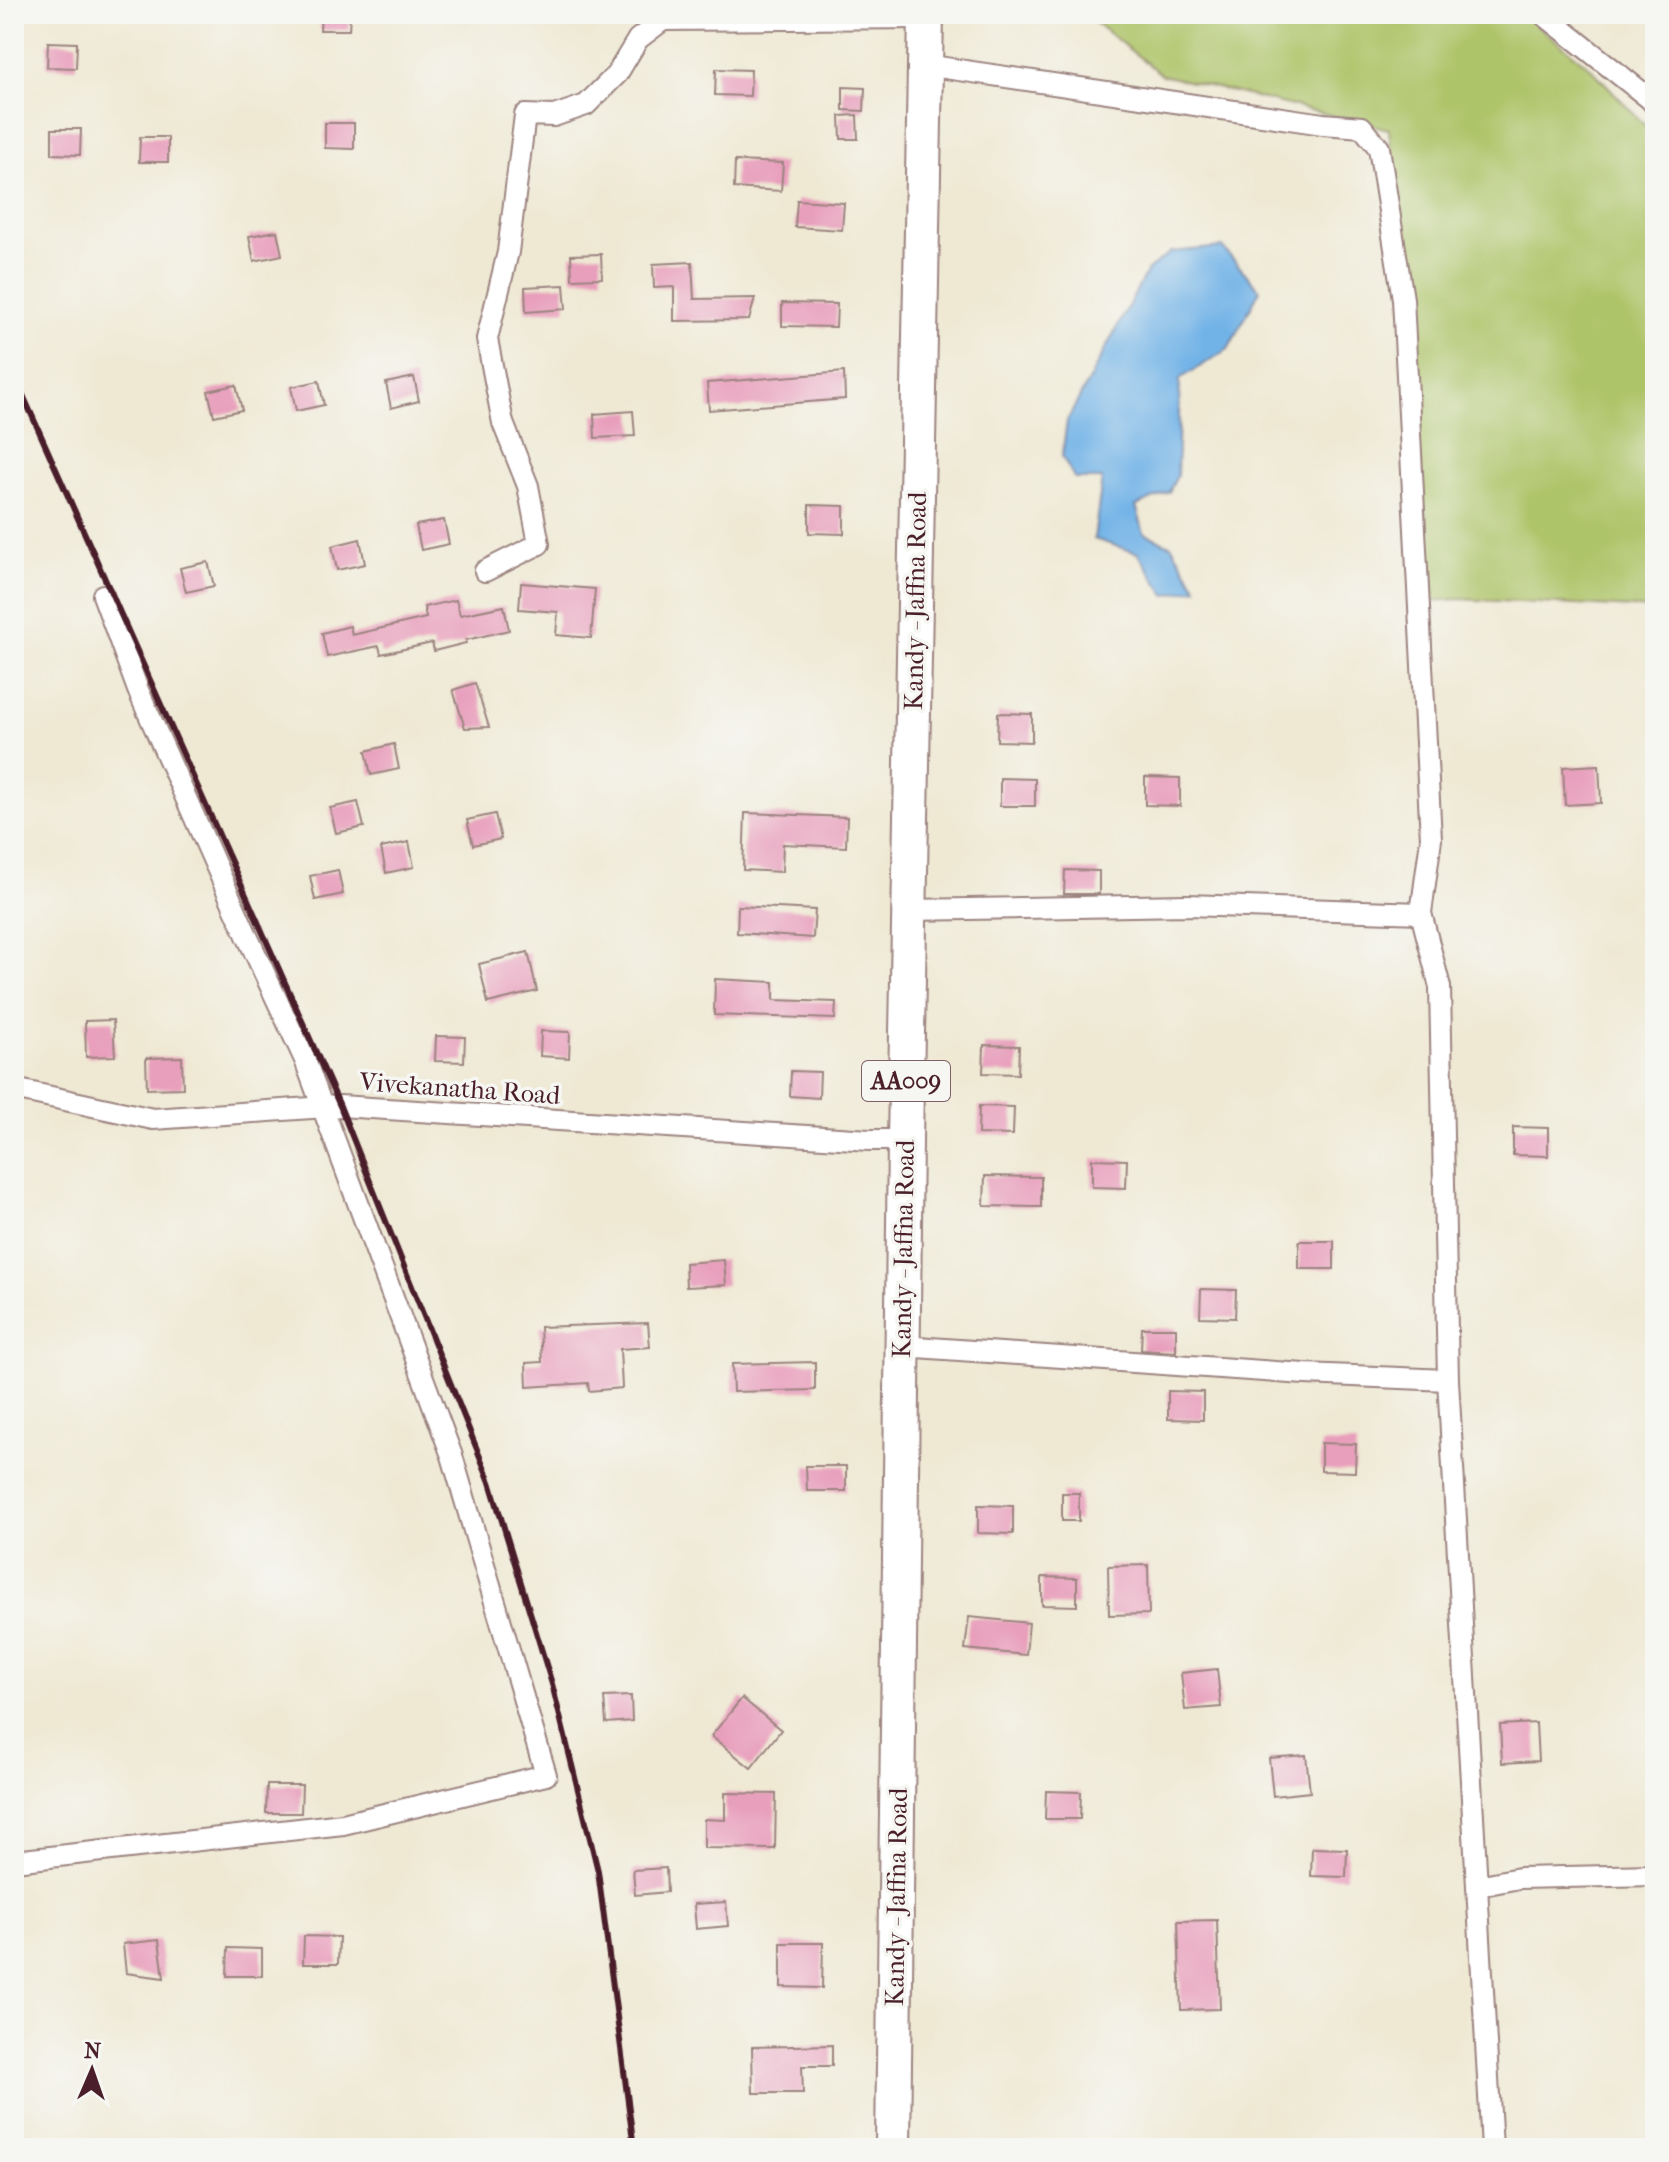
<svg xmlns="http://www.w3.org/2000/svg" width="1669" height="2162" viewBox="0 0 1669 2162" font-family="'IM FELL French Canon',serif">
<rect width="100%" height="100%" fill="#f6f6f2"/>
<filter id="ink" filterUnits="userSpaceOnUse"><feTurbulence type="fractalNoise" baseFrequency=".0125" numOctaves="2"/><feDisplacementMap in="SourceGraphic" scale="16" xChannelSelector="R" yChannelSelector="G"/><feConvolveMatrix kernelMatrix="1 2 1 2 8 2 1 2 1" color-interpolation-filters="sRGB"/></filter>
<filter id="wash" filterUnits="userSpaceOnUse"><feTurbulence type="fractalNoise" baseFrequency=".006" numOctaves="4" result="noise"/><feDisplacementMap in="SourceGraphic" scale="32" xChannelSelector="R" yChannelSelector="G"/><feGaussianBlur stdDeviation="1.8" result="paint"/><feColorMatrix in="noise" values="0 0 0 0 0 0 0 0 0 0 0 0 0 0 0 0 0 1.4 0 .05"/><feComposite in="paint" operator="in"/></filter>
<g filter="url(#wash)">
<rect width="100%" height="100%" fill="#efe9d4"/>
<path fill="#aec469" stroke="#7c724a" stroke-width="2" d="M 1097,14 L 1522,14 L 1588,65 L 1655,136 L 1655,609 L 1458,599 L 1433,601 L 1389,129 L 1162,75 L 1096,23 Z"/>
<path fill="#72b3e7" stroke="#5e6989" stroke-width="2" d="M 1222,247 L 1260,290 L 1228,349 L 1180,379 L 1177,476 L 1169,492 L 1136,506 L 1144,533 L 1172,546 L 1197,588 L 1166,595 L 1138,553 L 1094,539 L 1102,479 L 1075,479 L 1062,456 L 1067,421 L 1147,271 L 1171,252 Z"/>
<g id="blocks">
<g fill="#e89fbc">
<path d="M 321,14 L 350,14 L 349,30 L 320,30 Z"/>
<path d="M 48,42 L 77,43 L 76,68 L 47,67 Z"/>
<path d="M 716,69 L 751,70 L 750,96 L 715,95 Z"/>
<path d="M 843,87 L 865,88 L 864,111 L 843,110 Z"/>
<path d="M 857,115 L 858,139 L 841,139 L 840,116 Z"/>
<path d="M 325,123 L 354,123 L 354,149 L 325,148 Z"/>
<path d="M 52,129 L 81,129 L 80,155 L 52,154 Z"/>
<path d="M 140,137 L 168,137 L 168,162 L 139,162 Z"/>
<path d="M 735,161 L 783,163 L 781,191 L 734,188 Z"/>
<path d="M 797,200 L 844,203 L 842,230 L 795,227 Z"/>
<path d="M 277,231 L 282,255 L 254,261 L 249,236 Z"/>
<path d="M 601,254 L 602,278 L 572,279 L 571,255 Z"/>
<path d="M 692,262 L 694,299 L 755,298 L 749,320 L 674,321 L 674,287 L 654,288 L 653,264 Z"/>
<path d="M 564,285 L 566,309 L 526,312 L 525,287 Z"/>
<path d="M 782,303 L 837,304 L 836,327 L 782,326 Z"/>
<path d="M 844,372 L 845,399 L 709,410 L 707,383 Z"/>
<path d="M 414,377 L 419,401 L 391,408 L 386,383 Z"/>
<path d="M 319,381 L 324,405 L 296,411 L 291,387 Z"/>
<path d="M 236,385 L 242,410 L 214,416 L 208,391 Z"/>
<path d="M 633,411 L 635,436 L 595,438 L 594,414 Z"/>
<path d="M 809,505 L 844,506 L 844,534 L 809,533 Z"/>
<path d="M 444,520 L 449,544 L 421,550 L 416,525 Z"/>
<path d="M 360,539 L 365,564 L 337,570 L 332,546 Z"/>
<path d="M 208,562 L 214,586 L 186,592 L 180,568 Z"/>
<path d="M 521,583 L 595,589 L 591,638 L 556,635 L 558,612 L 519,609 Z"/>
<path d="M 456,600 L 460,615 L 504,606 L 509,630 L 466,640 L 466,643 L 434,651 L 432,643 L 381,654 L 379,646 L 327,657 L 322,633 L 350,626 L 352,635 L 426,618 L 424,607 Z"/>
<path d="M 475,683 L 489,727 L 465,728 L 453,690 Z"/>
<path d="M 998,713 L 1032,714 L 1032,742 L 997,741 Z"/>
<path d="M 394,744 L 399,769 L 371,775 L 366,751 Z"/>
<path d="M 1599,765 L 1601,803 L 1565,805 L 1563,767 Z"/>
<path d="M 1145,777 L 1180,778 L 1180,806 L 1145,805 Z"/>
<path d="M 1000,778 L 1035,779 L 1035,806 L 1000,806 Z"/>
<path d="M 358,802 L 364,827 L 336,833 L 330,808 Z"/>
<path d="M 745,813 L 847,817 L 846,847 L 783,844 L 782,872 L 743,870 Z"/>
<path d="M 495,814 L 501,839 L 473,845 L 467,820 Z"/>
<path d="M 409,842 L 414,867 L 386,873 L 381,848 Z"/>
<path d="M 338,870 L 343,894 L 315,900 L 310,876 Z"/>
<path d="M 1065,870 L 1099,871 L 1099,894 L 1064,894 Z"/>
<path d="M 738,906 L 815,910 L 813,938 L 737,933 Z"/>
<path d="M 528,952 L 537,991 L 488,1003 L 479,964 Z"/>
<path d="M 715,979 L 774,982 L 774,1000 L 836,1002 L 835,1019 L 714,1015 Z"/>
<path d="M 113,1020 L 115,1056 L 86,1057 L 85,1021 Z"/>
<path d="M 541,1031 L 570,1032 L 569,1058 L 540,1056 Z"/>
<path d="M 436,1036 L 465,1037 L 464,1062 L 435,1061 Z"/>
<path d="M 984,1045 L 1019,1046 L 1018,1074 L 983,1073 Z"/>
<path d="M 182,1057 L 183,1088 L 147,1089 L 146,1058 Z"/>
<path d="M 791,1071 L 820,1072 L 819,1098 L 790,1096 Z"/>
<path d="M 979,1106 L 1014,1107 L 1013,1135 L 978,1134 Z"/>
<path d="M 1513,1127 L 1548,1128 L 1548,1156 L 1513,1155 Z"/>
<path d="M 1092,1159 L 1127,1160 L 1126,1188 L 1092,1187 Z"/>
<path d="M 985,1176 L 1041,1177 L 1041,1207 L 984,1206 Z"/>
<rect x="1299" y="1241" width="35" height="28"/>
<path d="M 724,1260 L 726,1285 L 686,1287 L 685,1263 Z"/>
<path d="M 1201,1289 L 1236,1290 L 1235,1318 L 1200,1317 Z"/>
<path d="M 648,1323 L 650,1347 L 620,1349 L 622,1388 L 589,1391 L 588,1383 L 527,1387 L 526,1363 L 542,1362 L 540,1327 Z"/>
<path d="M 1142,1328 L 1176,1328 L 1176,1352 L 1141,1350 Z"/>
<path d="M 815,1362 L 815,1390 L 733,1392 L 732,1364 Z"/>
<path d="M 1168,1391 L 1203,1392 L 1203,1420 L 1168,1419 Z"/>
<path d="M 1321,1443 L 1356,1444 L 1355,1472 L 1321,1471 Z"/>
<path d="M 806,1466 L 846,1466 L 846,1491 L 807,1491 Z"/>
<rect x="1062" y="1493" width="17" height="28"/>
<path d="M 978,1505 L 1013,1506 L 1013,1534 L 978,1533 Z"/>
<path d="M 1148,1565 L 1149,1614 L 1109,1615 L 1108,1566 Z"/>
<path d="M 1042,1577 L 1077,1578 L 1077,1606 L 1042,1605 Z"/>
<path d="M 969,1617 L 1029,1623 L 1026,1655 L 965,1649 Z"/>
<path d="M 1217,1669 L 1221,1707 L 1185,1710 L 1181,1673 Z"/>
<path d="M 631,1696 L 632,1721 L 606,1723 L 604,1697 Z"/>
<path d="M 742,1698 L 781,1730 L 751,1768 L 711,1736 Z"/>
<path d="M 1536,1723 L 1538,1761 L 1502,1763 L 1500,1725 Z"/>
<path d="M 1306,1755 L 1310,1792 L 1273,1796 L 1269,1758 Z"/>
<path d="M 267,1785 L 302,1785 L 301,1813 L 266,1813 Z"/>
<path d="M 1046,1791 L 1081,1792 L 1080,1819 L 1045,1819 Z"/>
<path d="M 725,1793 L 776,1794 L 775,1849 L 704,1848 L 704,1819 L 725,1820 Z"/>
<path d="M 1312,1848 L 1347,1849 L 1346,1877 L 1311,1876 Z"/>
<path d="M 666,1868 L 667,1892 L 635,1895 L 633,1870 Z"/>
<path d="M 726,1902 L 728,1926 L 696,1929 L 694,1904 Z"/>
<path d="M 1217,1920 L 1220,2009 L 1181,2010 L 1178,1921 Z"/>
<path d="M 304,1936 L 339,1937 L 338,1964 L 303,1964 Z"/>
<path d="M 159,1940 L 164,1978 L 126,1973 L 123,1944 Z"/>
<path d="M 781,1943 L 823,1943 L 822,1988 L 781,1987 Z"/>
<path d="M 228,1948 L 262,1949 L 262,1976 L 227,1976 Z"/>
<path d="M 832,2045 L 832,2066 L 802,2066 L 803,2093 L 753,2093 L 752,2047 Z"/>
</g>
</g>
</g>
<g filter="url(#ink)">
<use href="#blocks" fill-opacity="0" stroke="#9c8480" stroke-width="2"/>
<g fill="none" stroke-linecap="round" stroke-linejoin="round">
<defs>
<g id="minor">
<path d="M 1543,14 L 1650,99 L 1655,105"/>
<path d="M 925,65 L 1323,124 L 1362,127 L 1379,148 L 1403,299 L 1431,839 L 1421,913 L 1440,987 L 1448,1380 L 1492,2148"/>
<path d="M 485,571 L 539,544 L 528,486 L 503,423 L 487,339 L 508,252 L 525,115 L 554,116 L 586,105 L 617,74 L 638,39 L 663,20 L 926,18"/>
<path d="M 909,910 L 1188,905 L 1421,913"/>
<path d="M 14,1089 L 153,1119 L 340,1106 L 870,1140 L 905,1140"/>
<path d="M 902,1346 L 1305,1374 L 1448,1380"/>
<path d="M 14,1861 L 343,1824 L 546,1775 L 452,1456 L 305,1060 L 248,938 L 138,690 L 103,595"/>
<path d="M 1478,1886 L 1519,1878 L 1655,1875"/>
</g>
<path id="trunk" d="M 893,2148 L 905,1140 L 926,14"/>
</defs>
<use href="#minor" stroke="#9c8480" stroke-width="24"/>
<use href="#trunk" stroke="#9c8480" stroke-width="38"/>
<use href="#minor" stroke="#fff" stroke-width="20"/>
<use href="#trunk" stroke="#fff" stroke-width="34"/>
<path stroke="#4a1f2b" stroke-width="6" d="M 14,375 L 340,1106 L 490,1482 L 552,1684 L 598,1871 L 634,2148"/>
</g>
</g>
<g text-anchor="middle" stroke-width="7" stroke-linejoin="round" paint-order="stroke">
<rect fill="#f6f6f2" stroke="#7e6067" stroke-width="2" x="862" y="1061" width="88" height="40" rx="6"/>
<g font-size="24" font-weight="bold" fill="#4a1f2b">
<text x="906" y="1089">AA009</text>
</g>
<g font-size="26" fill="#4a1f2b" stroke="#f6f6f2">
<text transform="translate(915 601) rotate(-89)" y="9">Kandy - Jaffna Road</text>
<text transform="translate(460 1088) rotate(4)" y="9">Vivekanatha Road</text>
<text transform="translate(903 1249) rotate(-89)" y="9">Kandy - Jaffna Road</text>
<text transform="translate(896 1897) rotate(-89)" y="9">Kandy - Jaffna Road</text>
</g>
</g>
<rect width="1669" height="2162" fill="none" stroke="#f6f6f2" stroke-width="48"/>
<g transform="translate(92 2070) rotate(2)" stroke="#f6f6f2" stroke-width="6" paint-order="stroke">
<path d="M0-6L14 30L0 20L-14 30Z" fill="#4a1f2b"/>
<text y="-12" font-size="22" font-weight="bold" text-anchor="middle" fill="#4a1f2b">N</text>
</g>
</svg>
